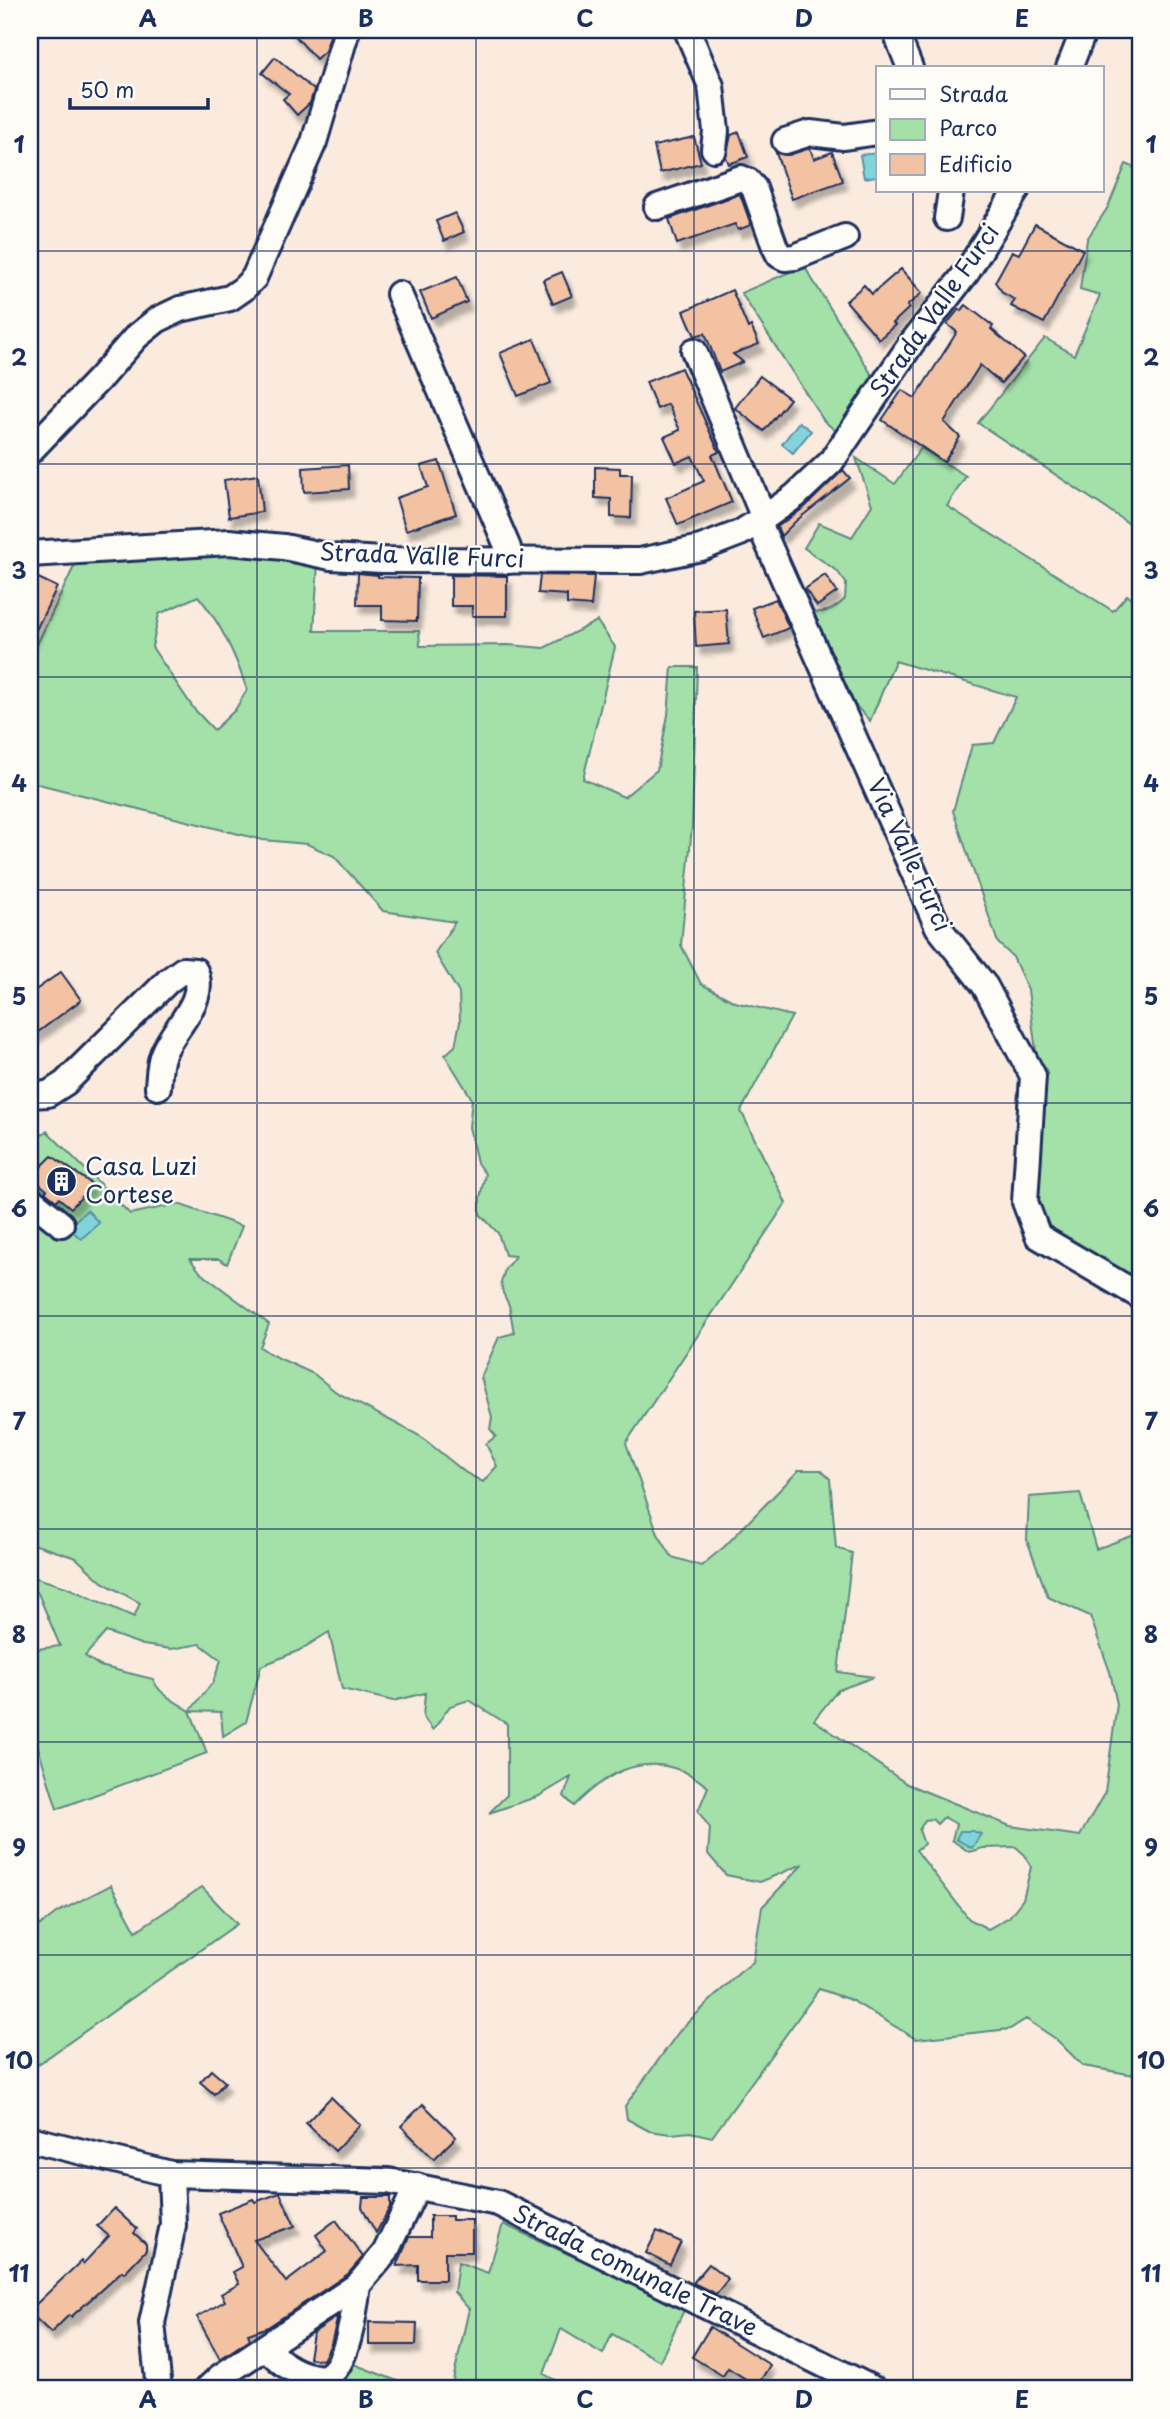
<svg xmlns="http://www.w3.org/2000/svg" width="1170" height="2419" viewBox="0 0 1170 2419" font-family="'Playpen Sans',sans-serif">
<defs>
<filter id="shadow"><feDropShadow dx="4.5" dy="8" stdDeviation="2" flood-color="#0004"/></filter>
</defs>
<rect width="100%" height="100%" fill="#faebde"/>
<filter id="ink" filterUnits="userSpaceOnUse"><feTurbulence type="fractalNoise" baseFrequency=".0143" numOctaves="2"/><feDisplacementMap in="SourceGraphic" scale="14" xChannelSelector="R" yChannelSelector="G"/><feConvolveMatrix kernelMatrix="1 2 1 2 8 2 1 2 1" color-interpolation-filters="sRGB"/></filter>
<g filter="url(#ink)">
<g fill="#a3e1a8" stroke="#5f8883" stroke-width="2" fill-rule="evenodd">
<path d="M 1126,164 L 1140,170 L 1140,531 L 978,423 L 1045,338 L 1074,355 L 1100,295 L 1080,289 L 1087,239 L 1108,207 Z"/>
<path d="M 804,266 L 875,380 L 836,431 L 824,421 L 741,293 Z"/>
<path d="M 921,448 L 966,476 L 947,506 L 1113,611 L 1127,595 L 1140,606 L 1140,1282 L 1060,1235 L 1042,1222 L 1035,1192 L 1037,1059 L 1028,990 L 1013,957 L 998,943 L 953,811 L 972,745 L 994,743 L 1016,697 L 895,661 L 870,721 L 853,703 L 809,612 C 825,614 834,610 845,599 L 846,583 L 837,571 L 804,548 L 819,523 L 852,537 L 872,505 L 856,458 L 895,484 Z"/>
<path d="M 213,551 L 318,562 L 314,631 L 419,631 L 420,646 L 509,645 L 544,648 L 597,621 L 615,647 L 583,779 L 624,797 L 657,770 L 668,715 L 672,667 L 697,667 L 692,826 L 681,945 L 701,984 L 735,1002 L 792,1016 L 741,1111 L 786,1203 L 626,1443 L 658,1534 L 672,1557 L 701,1566 L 724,1547 L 799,1470 L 821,1470 L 830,1479 L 836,1548 L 852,1553 L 838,1672 L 874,1677 L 838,1690 L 814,1720 L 907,1784 L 1010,1826 L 1080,1836 L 1105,1792 L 1117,1704 L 1110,1672 L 1090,1616 L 1048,1597 L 1027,1540 L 1029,1497 L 1080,1493 L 1096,1549 L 1140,1533 L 1140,2076 L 1083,2066 L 1056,2039 L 1026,2019 L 1010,2029 L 916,2039 L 851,2000 L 819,1989 L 712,2137 L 690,2132 L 671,2134 L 649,2131 L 627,2119 L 625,2106 L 681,2029 L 738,1974 L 753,1962 L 762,1907 L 803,1864 L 760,1882 L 726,1875 L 708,1854 L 710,1828 L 698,1811 L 708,1787 C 700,1781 690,1773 680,1770 C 636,1754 604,1776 574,1806 L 564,1796 L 571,1777 L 539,1796 L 489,1813 L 507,1795 L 507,1724 L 469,1700 L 450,1706 L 433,1730 L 423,1717 L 425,1693 L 393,1701 L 342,1689 L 329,1632 L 300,1650 L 261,1666 L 246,1722 L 223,1736 L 221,1712 L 190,1711 L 207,1753 L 57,1809 L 30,1721 L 30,1650 L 60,1646 L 38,1593 L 30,1586 L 30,1576 L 66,1587 L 134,1617 L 140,1603 L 102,1582 L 76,1558 L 30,1543 L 30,1143 L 47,1131 L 130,1214 L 178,1204 L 242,1226 L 227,1264 L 219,1259 L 190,1259 L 201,1273 L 269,1324 L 260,1347 L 272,1355 L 314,1374 L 336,1392 L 420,1436 L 466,1473 L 483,1482 L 497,1466 L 486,1444 L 496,1436 L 490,1429 L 492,1417 L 481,1377 L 499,1337 L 514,1333 L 509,1305 L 503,1293 L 501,1283 L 505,1269 L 515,1256 L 505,1255 L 498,1233 L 480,1214 L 480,1198 L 485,1174 L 477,1163 L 469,1127 L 472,1099 L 445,1055 L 455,1046 L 460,1022 L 459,993 L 435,953 L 455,922 L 383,911 L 334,856 L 307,844 L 263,840 L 30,782 L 30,659 L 79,556 ZM 198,596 C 221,623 236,656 247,690 L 235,710 L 214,730 L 194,709 L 152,647 L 159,614 ZM 106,1632 L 143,1645 L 171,1649 L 200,1644 L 221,1660 L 213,1682 L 190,1711 C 177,1702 158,1694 153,1679 L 100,1666 L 85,1656 ZM 944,1817 L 956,1824 L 952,1840 L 969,1852 L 983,1848 L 1016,1847 L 1025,1855 L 1031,1867 L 1023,1899 L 1009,1917 L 988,1929 L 969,1919 L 916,1850 L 924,1844 L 919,1830 L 925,1820 L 932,1819 L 937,1824 Z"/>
<path d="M 111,1885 L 136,1931 L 202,1887 L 237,1924 L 30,2070 L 30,1920 L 35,1929 L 56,1913 Z"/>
<path d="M 503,2224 L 685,2308 L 660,2361 L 612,2334 L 603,2354 L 561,2329 L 544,2374 L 571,2389 L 451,2389 L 469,2309 L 454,2292 L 458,2262 L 488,2273 Z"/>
<path d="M 343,2360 L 418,2389 L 309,2389 L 312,2380 L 335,2386 Z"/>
</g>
<g fill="#83d4da" stroke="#5992a8" stroke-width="2">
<path d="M 878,153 L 877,176 L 864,178 L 860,155 Z"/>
<path d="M 799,422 L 811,431 L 793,453 L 782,444 Z"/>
<path d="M 87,1210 L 99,1223 L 81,1239 L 68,1227 Z"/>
<path d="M 960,1831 L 973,1831 L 981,1834 L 972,1848 L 956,1839 Z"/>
</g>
<g fill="#f3c2a3" stroke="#1b2f5e" stroke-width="2" filter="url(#shadow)">
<path d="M 290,30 L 332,30 L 325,51 L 316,59 Z"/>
<path d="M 275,57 L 314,90 L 310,103 L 297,115 L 283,99 L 289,94 L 262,73 Z"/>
<path d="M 739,132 L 748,157 L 729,164 L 726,157 L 731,135 Z"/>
<path d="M 694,137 L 701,163 L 660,173 L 654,146 Z"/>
<path d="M 810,148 L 814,159 L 832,152 L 843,181 L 792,199 L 776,153 L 789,155 Z"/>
<path d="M 740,194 L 751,225 L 738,230 L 735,224 L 677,244 L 669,219 Z"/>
<path d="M 455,213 L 464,232 L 444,241 L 436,221 Z"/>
<path d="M 1035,224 L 1083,250 L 1044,323 L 1011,306 L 1015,300 L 1003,293 L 995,282 L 1012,251 L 1019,254 Z"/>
<path d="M 901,269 L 922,293 L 907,306 L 909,308 L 893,323 L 895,325 L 879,339 L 846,301 L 864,285 L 872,294 Z"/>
<path d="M 562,272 L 572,296 L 553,304 L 543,280 Z"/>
<path d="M 457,277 L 467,302 L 431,318 L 420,292 Z"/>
<path d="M 732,290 L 748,328 L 751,326 L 759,344 L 733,354 L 743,362 L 720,372 L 705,333 L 695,336 L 684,311 Z"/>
<path d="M 966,305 L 993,326 L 991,329 L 1024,357 L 1001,383 L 980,365 L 944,422 L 960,437 L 944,462 L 882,420 L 902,390 L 915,398 L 957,332 L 947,324 L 959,309 L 961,311 Z"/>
<path d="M 534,339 L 551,383 L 518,396 L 500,353 Z"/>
<path d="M 681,368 L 719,452 L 712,455 L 732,502 L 678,525 L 666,498 L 704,481 L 692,456 L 676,463 L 664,437 L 680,430 L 668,404 L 657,409 L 646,382 Z"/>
<path d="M 760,376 L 790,399 L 764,431 L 735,408 Z"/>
<path d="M 439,461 L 456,514 L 406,530 L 396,498 L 428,487 L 421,466 Z"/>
<path d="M 348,465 L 349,489 L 304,492 L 303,468 Z"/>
<path d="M 595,467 L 620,468 L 620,474 L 632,474 L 631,518 L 611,517 L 611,499 L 595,498 Z"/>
<path d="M 843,470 L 850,478 L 796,521 L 781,536 L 777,527 L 805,507 Z"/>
<path d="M 258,475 L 262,512 L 229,517 L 224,480 Z"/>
<path d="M 358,573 L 378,575 L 378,577 L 418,578 L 417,621 L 382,620 L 382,605 L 357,605 Z"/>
<path d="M 30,574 L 57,587 L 30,642 Z"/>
<path d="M 451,575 L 507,576 L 507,616 L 472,616 L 472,606 L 451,606 Z"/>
<path d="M 540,575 L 594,576 L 591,606 L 567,604 L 567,595 L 538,593 Z"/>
<path d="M 825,575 L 837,592 L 817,606 L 805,589 Z"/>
<path d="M 776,599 L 789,628 L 764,638 L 752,608 Z"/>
<path d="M 726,609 L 729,644 L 696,647 L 694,611 Z"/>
<path d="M 61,972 L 81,1000 L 30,1038 L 30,994 Z"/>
<path d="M 52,1156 L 93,1185 L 71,1208 L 59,1198 L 56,1201 L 45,1192 L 47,1190 L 31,1177 Z"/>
<path d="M 211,2070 L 225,2082 L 214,2094 L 200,2082 Z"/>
<path d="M 331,2097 L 360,2125 L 335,2151 L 306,2123 Z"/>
<path d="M 423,2104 L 456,2137 L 434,2159 L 401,2126 Z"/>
<path d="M 280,2193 L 295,2226 L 254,2240 L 286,2282 L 327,2251 L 316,2235 L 336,2220 L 363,2257 L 348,2274 L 268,2327 L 248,2334 L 250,2339 L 220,2359 L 197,2317 L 225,2301 L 221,2294 L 239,2284 L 233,2272 L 242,2267 L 218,2213 L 253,2199 L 255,2202 Z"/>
<path d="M 363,2197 L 390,2197 L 390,2207 L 376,2233 L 362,2207 Z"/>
<path d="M 114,2208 L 137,2229 L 134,2233 L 146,2244 L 146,2250 L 124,2273 L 122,2271 L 71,2317 L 69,2315 L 51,2333 L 30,2313 L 30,2310 L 81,2261 L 83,2264 L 109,2236 L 97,2226 Z"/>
<path d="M 430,2216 L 452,2216 L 452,2220 L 472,2220 L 472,2252 L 445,2252 L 445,2280 L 418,2280 L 418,2265 L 397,2266 L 409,2237 L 430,2237 Z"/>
<path d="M 657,2231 L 681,2242 L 670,2265 L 646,2253 Z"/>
<path d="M 709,2264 L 728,2279 L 716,2294 L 693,2283 Z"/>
<path d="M 338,2316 L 331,2344 L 323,2360 L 309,2358 L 313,2333 Z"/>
<path d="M 369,2322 L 417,2323 L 416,2345 L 369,2345 Z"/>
<path d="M 710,2327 L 770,2365 L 757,2386 L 728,2368 L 723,2376 L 692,2357 Z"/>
</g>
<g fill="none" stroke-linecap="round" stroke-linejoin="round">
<defs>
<g id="minor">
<path d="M 687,30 L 711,86 L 716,131 L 714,149"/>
<path d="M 895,30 L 910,68"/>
<path d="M 1069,68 L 1084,30"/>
<path d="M 785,141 L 810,133 L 844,137 L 878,132"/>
<path d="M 657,207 L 741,178 L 748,181 L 754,188 L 775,247 L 779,255 L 785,258 L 795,257 L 845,237"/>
<path d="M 947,218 L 951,191"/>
<path d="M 399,294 L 508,548 L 508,561"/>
<path d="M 694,351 L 764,518"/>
<path d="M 30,451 L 101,377 L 136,337 L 157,320 L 180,309 L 230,298 L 243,289 L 254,278 L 314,142 L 347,30"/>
<path d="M 758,521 L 938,927 L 985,986 L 1033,1076 L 1025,1202 L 1038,1236 L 1140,1296"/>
<path d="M 30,554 L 229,542 L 284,547 L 331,557 L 382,560 L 640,561 L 701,548 L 740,533 L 764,518 L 795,496 L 831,462 L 911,344 L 967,272 L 1016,191"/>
<path d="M 30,1095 L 48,1094 L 65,1083 L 168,981 L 183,970 L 195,971 C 208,1001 173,1027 163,1054 C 159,1063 159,1076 158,1087"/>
<path d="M 30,1199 L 61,1224"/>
<path d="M 30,2139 L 171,2174 L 388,2181 L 498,2203 L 873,2389"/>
<path d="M 266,2347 C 280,2362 290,2371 311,2376 C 316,2377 321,2379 327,2376 C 348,2366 355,2307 358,2285"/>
<path d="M 159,2389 L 152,2323 L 173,2225 L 171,2174"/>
<path d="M 207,2389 L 220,2377 L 358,2285 L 385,2253 L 417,2186"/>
</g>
</defs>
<use href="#minor" stroke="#1b2f5e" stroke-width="30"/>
<use href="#minor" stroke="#fdfcf7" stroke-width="24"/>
</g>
</g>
<path fill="none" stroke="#1b2f5e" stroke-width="2" stroke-opacity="0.55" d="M 257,30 L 257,2389M 476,30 L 476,2389M 694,30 L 694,2389M 913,30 L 913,68M 913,191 L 913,2389M 30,251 L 1140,251M 30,464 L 1140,464M 30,677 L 1140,677M 30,890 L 1140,890M 30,1103 L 1140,1103M 30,1316 L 1140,1316M 30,1529 L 1140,1529M 30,1742 L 1140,1742M 30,1955 L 1140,1955M 30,2168 L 1140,2168"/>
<defs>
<symbol id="building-disc" viewBox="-11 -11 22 22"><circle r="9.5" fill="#1b2f5e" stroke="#fdfcf7"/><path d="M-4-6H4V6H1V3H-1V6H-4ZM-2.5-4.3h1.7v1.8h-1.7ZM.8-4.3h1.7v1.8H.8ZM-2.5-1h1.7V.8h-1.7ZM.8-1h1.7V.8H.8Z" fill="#fff"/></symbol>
</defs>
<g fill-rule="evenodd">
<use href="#building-disc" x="44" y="1164" width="35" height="35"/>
</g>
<g text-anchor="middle" stroke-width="5" stroke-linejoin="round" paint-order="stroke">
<g font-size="24" fill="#1b2f5e" stroke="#fdfcf7">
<text transform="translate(935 311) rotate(-55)" y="8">Strada Valle Furci</text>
<text transform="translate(422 556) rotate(2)" y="8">Strada Valle Furci</text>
<text transform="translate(909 855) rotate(65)" y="8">Via Valle Furci</text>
<text transform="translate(635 2271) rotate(26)" y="8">Strada comunale Trave</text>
</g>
<g font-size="24" fill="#1b2f5e" stroke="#fdfcf7" text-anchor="start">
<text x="85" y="1175">Casa Luzi<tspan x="85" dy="28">Cortese</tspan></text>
</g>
</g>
<rect width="1170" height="2419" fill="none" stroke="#fdfcf7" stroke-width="77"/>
<rect x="876" y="66" width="228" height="126" fill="#fdfcf7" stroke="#a3aaba" stroke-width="2"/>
<rect x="890" y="89" width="35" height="10" fill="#fdfcf7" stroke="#a3aaba" stroke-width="2"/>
<text x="939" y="102" font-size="21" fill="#1b2f5e">Strada</text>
<rect x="890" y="119" width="35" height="21" fill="#a3e1a8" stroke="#a3aaba" stroke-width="2"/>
<text x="939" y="136" font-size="21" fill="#1b2f5e">Parco</text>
<rect x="890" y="154" width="35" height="21" fill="#f3c2a3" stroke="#a3aaba" stroke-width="2"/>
<text x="939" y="172" font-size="21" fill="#1b2f5e">Edificio</text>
<path d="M70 98v10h138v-10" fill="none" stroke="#1b2f5e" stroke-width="3.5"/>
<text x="80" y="98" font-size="21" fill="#1b2f5e" stroke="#fdfcf7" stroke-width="5" paint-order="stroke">50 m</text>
<rect x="38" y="38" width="1094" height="2342" fill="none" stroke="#1b2f5e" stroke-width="2.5"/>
<g font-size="23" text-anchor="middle" font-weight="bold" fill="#1b2f5e">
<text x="148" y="27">A</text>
<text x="366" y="27">B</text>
<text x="585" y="27">C</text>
<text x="804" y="27">D</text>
<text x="1022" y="27">E</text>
<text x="19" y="153">1</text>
<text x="1151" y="153">1</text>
<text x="19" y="366">2</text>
<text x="1151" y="366">2</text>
<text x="19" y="579">3</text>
<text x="1151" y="579">3</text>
<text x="19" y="792">4</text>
<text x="1151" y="792">4</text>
<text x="19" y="1005">5</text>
<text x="1151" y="1005">5</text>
<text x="19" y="1217">6</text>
<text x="1151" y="1217">6</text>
<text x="19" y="1430">7</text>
<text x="1151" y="1430">7</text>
<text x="19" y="1643">8</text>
<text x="1151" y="1643">8</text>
<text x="19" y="1856">9</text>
<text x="1151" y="1856">9</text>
<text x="19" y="2069">10</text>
<text x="1151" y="2069">10</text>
<text x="19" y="2282">11</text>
<text x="1151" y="2282">11</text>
<text x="148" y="2408">A</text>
<text x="366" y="2408">B</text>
<text x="585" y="2408">C</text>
<text x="804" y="2408">D</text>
<text x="1022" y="2408">E</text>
</g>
</svg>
